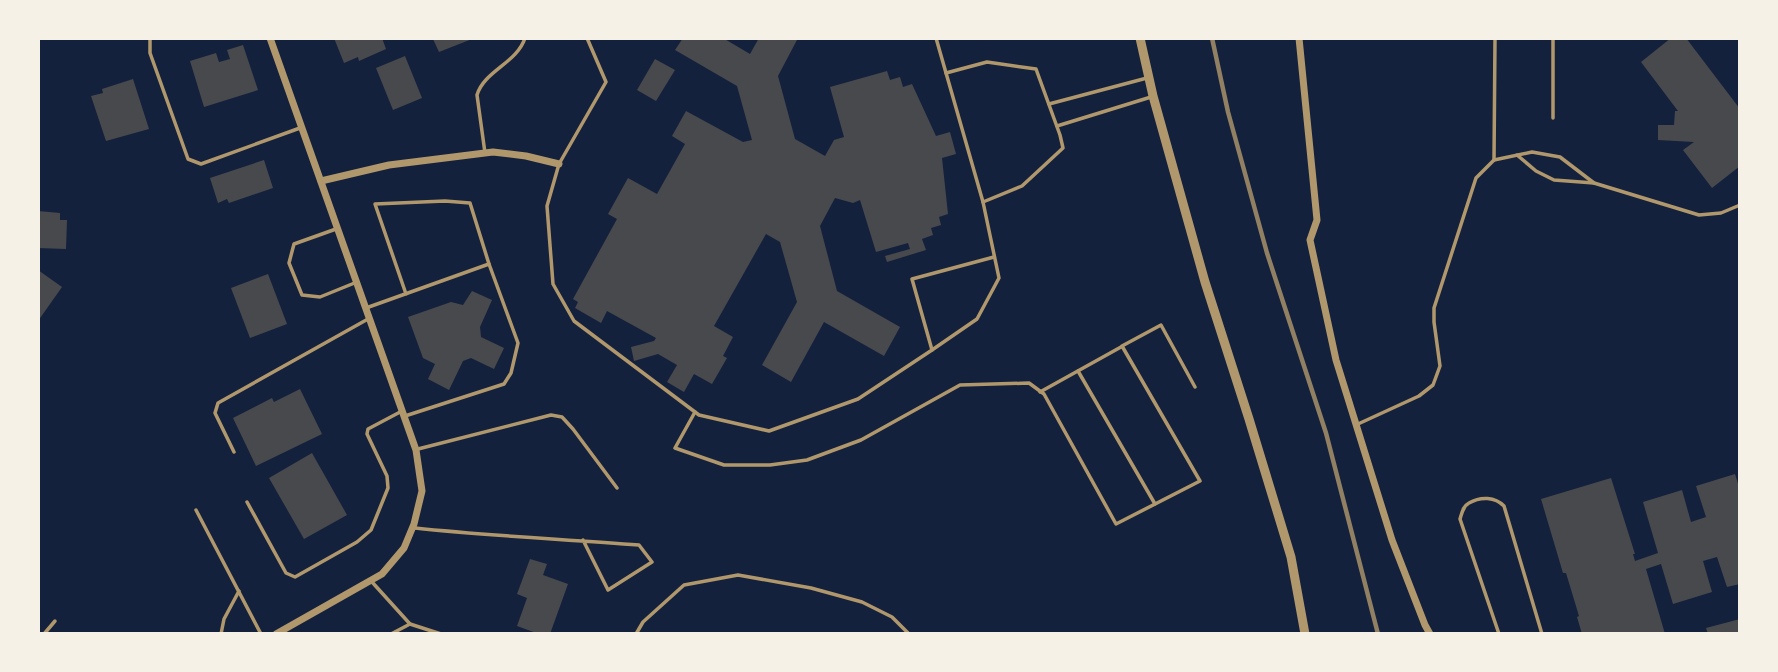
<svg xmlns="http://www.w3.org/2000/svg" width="1778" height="672" viewBox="0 0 1778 672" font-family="Arial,sans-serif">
<rect width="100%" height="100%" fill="#14213d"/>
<g fill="#48494c">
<path d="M 334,38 L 382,38 L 386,49 L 359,61 L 358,57 L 344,63 Z"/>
<path d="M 683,38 L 723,38 L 750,54 L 759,38 L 798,38 L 778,76 L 795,139 L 825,156 L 834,140 L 844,137 L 830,87 L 887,71 L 890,80 L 900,77 L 903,87 L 912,84 L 936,136 L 950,132 L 956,154 L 942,158 L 948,214 L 939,217 L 941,225 L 931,228 L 933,235 L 922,239 L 926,250 L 887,262 L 885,256 L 910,249 L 908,243 L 876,252 L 860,200 L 853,203 L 835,198 L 820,226 L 837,291 L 900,327 L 884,356 L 824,322 L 791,382 L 762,365 L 797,302 L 780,242 L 766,234 L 714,326 L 733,337 L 723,356 L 727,358 L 712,384 L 694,374 L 684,392 L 667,382 L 677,365 L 658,354 L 634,361 L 631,347 L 654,341 L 656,338 L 607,311 L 601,323 L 575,308 L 578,302 L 573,299 L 617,219 L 608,214 L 628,178 L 657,194 L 685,144 L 672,136 L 686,111 L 743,142 L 752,140 L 737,86 L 675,50 Z"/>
<path d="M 1671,38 L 1686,38 L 1740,109 L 1740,166 L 1712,188 L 1683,150 L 1694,142 L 1658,140 L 1658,125 L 1674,125 L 1675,111 L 1678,111 L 1641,62 Z"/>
<path d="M 433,39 L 472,39 L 439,52 Z"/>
<path d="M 243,45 L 258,90 L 204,107 L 190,61 L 216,53 L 219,62 L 230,59 L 227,50 Z"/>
<path d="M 405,56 L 422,98 L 393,110 L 376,68 Z"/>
<path d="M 655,59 L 675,70 L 656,101 L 637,90 Z"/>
<path d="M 133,79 L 149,129 L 106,141 L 91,96 L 103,93 L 102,89 Z"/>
<path d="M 264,160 L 273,188 L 229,203 L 227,199 L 218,203 L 210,178 Z"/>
<path d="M 38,211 L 60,213 L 60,220 L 67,220 L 66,249 L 38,248 Z"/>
<path d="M 38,270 L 62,287 L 38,321 Z"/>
<path d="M 268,274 L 287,324 L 250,338 L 231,288 Z"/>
<path d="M 472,291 L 492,300 L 480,327 L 481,337 L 504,348 L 494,369 L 471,358 L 463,361 L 449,390 L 428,379 L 435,364 L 423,358 L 408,317 L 451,302 L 463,305 Z"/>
<path d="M 300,389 L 322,434 L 256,466 L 233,418 L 272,398 L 274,402 Z"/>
<path d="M 312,453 L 347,515 L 304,539 L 269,478 Z"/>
<path d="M 1735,474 L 1740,490 L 1740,584 L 1727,587 L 1717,557 L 1703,561 L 1712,592 L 1673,604 L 1661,564 L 1646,569 L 1665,634 L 1582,634 L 1577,617 L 1579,616 L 1566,573 L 1563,573 L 1541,499 L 1611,478 L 1635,554 L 1633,554 L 1635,561 L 1658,553 L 1643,502 L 1682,490 L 1691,522 L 1706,517 L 1696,486 Z"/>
<path d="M 530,559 L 547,564 L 543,575 L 568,584 L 550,634 L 539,634 L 517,626 L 527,598 L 517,594 Z"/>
<path d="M 1740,619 L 1740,634 L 1708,634 L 1706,628 Z"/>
</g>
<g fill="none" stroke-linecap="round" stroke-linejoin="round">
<g stroke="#b1986c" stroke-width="3.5">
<path d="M 150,38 L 150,53 L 188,159 L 201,164 L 300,128"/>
<path d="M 587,38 L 606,82 L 559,164 L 547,206 L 553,284 L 574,321 L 699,415 L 769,431 L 858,399 L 932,350 L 977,319 L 999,278 L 983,202 L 936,38"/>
<path d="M 946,73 L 987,62 L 1036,69 L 1060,135 L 1063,148 L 1022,186 L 983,202"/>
<path d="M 1049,104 L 1147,78"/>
<path d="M 1553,118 L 1553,38"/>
<path d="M 1057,126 L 1151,97"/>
<path d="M 485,153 L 477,95 C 484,71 517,63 525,38"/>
<path d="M 1517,155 L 1536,171 L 1554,180 L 1594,183 L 1699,215 L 1721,213 L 1740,205"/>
<path d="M 1494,160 L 1532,152 L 1560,157 L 1594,183"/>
<path d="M 336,229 L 294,244 L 289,263 L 302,295 L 320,297 L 357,282"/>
<path d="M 366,308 L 489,264 L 470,203 L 445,201 L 375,204 L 406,294"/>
<path d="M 932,350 L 912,279 L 994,257"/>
<path d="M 1078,371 L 1155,504"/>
<path d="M 1040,392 L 1121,347"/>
<path d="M 695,412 L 675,448 L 724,465 L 770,465 L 807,460 L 861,440 L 960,385 L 1029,383 L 1044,394 L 1116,524 L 1200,481 L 1122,346 L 1161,325 L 1195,387"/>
<path d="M 405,416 L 504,384 L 511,373 L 518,343 L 489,264"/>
<path d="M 1358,424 L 1419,396 L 1433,385 L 1440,366 L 1434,322 L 1434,308 L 1476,178 L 1494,160 L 1495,38"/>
<path d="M 418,449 L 551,415 L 562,417 L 573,429 L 617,488"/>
<path d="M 234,452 L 215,413 L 218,403 L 368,319"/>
<path d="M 247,502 L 286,573 L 295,577 L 357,542 L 371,530 L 388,488 L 387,476 L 367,434 L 368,429 L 402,411"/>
<path d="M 196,510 L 261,634"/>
<path d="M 415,528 C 489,536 564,539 639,545 L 652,562 L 608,590 L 583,540"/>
<path d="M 372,582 L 410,624 L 391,634"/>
<path d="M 410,624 L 441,634"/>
<path d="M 44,634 L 55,621"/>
<path d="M 221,634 L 224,619 L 239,591"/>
<path d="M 636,634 L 643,622 L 684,585 L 738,575 L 811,588 L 862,602 L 892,617 L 909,634"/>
<path d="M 1499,634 L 1460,519 C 1462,513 1463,506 1469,503 C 1481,496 1495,497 1504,506 L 1542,634"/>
</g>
<g stroke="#b1986c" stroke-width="7">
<path d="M 270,38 L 416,450 L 422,491 L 414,524 L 404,548 L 382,574 L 276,634"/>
<path d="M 1299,38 L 1317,220 L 1310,240 L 1336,360 L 1392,540 L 1425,625 L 1430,634"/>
<path d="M 321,181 L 389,165 L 493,152 L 526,156 L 559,164"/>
</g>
<path stroke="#b1986c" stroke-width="9" d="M 1140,38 L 1153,96 L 1205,282 L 1249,419 L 1291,557 L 1305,634"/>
<path stroke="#918062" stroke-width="4.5" d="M 1212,38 L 1228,112 L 1267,253 L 1326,433 L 1378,634"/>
</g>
<rect width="1778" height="672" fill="none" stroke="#f6f1e7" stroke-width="80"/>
</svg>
